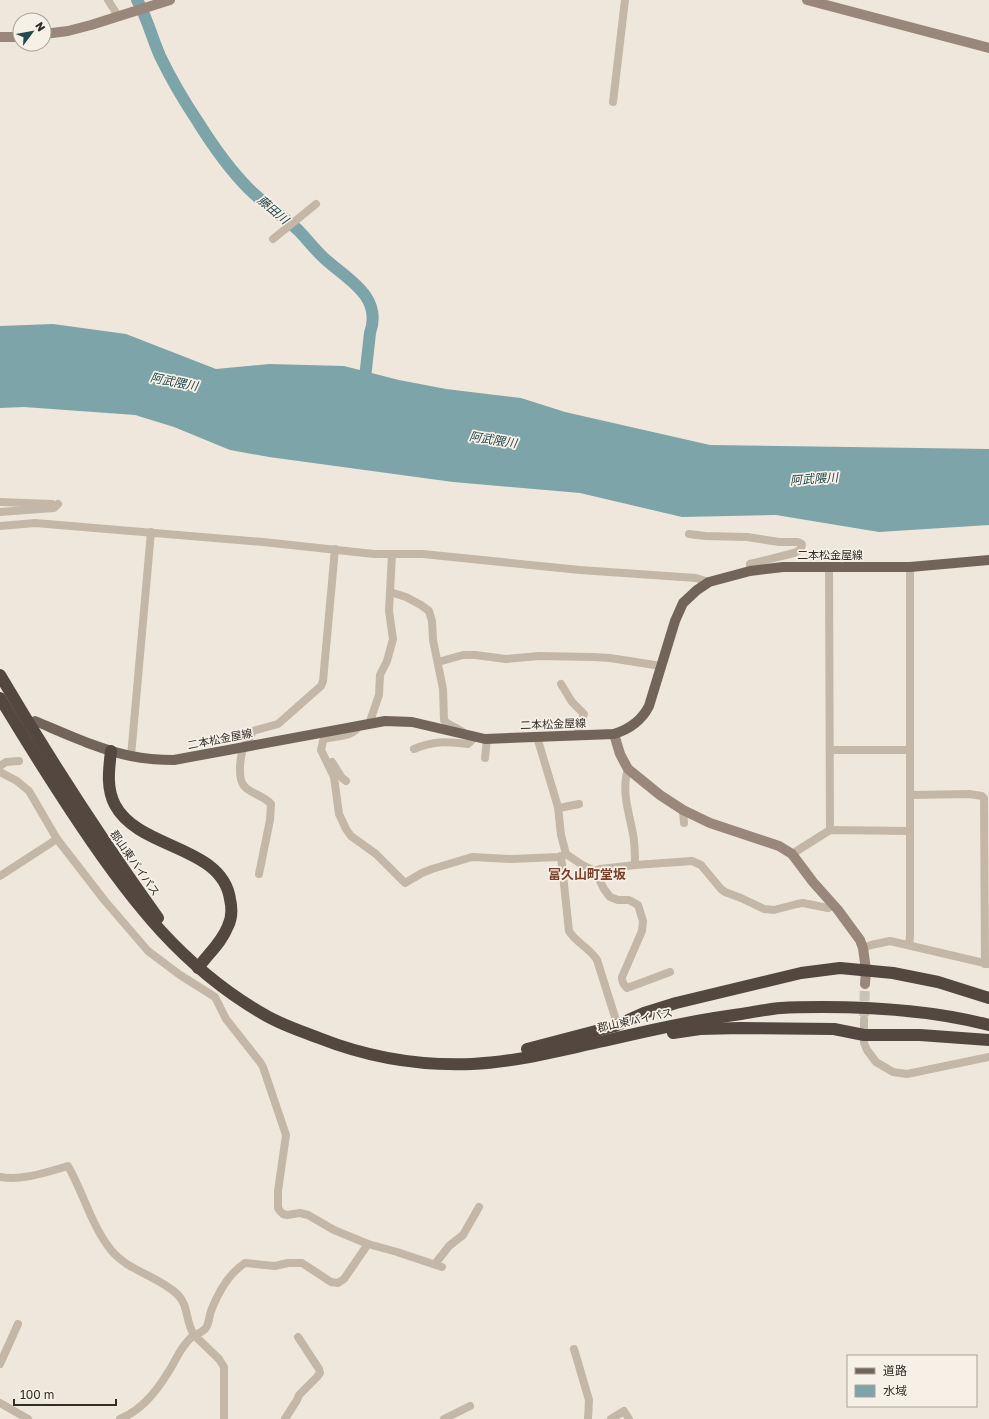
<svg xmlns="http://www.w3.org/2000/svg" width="989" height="1419" viewBox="0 0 989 1419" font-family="'Golos Text','Noto Sans JP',sans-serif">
<rect width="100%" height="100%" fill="#efe7db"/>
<path fill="#7da4a8" d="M 53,324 L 126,334 L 216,369 L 269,364 L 344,366 L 399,380 L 446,389 L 521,398 L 565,412 L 710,445 L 989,449 L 989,525 L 879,532 L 776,515 L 682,517 L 580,493 L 453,482 L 269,457 L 230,450 L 174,427 L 135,415 L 24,407 L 0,408 L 0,326 Z"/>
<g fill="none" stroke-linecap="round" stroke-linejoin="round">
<path stroke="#7da4a8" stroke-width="12" d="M 137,0 C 147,17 152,38 160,56 C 171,79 184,101 198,122 C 213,146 229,169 249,189 C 264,204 283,216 298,230 C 307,239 315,250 325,259 C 347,279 383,296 370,333 L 364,387"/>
<path stroke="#c9c2b7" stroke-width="10" stroke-dasharray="10 5" stroke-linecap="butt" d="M 864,1016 L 865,984"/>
<g stroke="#c5b7a8" stroke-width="8">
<path d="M 108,0 L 118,16"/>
<path d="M 613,102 L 625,0"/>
<path d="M 273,239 L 316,204"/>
<path d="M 0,502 L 52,504"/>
<path d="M 0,512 L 54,508 L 58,504"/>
<path d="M 0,526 L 35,523 L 263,542 L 374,554 L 423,554 L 580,570 L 696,578 L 709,582"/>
<path d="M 689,534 L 705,536 L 747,537 L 779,542 L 798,542 L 802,544 C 802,550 798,551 794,553 L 750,564 L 750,571"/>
<path d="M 829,567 L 830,830"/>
<path d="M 390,592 L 406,597 L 421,605 L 429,611 L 432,621 L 433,640 L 443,689 L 444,720 C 449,727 459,727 465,734"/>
<path d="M 438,662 L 463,655 L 475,655 L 506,659 L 539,656 L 593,657 L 610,658 L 661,666"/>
<path d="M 561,684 L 572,702 L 584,714 L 577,735"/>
<path d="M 369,724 L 379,695 L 380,675 L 387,661 L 393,639 L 389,611 L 392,554"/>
<path d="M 359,725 C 355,737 335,736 325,739 L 323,741 L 321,750 L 334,777 L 339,814 L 346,829 L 351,836 L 376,854 L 405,883 L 422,873 L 432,869 L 472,857 L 511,859 L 559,857 L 566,854 L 561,835 L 558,807 L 537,737"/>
<path d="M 414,749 C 435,740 447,742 468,744 L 475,737"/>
<path d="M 830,750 L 910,750"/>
<path d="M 131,756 L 151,532"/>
<path d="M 485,758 L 487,739"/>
<path d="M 332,762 L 342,778 L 346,781"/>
<path d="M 0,766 L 6,762 L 19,761"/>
<path d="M 628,769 C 621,791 629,812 633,834 C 635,844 635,854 635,865"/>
<path d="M 0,772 L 17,781 L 29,791 L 57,839 L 105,901 L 148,951 L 180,975 L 215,997 L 226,1019 L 260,1062 L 263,1067 L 286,1135 L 278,1191 L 278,1208 L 280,1211 L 283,1214 L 287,1215 L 300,1213 L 308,1215 L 334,1230 L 368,1244 L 397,1252 L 442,1267"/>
<path d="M 911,795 L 969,794 L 982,796 L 984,798 L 985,964"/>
<path d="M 559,808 L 579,804"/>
<path d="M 683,810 L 684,823"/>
<path d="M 566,854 L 584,866 L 595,871 L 604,889 L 610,897 L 618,900 L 629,900 L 638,905 L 643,921 L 642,931 L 622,977 C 622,982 623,984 627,988 L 670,972"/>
<path d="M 792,854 L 830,830 L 909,831"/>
<path d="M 561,856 L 569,931 C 576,943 590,948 597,960 L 615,1017"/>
<path d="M 595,871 L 600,869 L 635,865 L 692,861 L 701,865 L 721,889 L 725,892 L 741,898 L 764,909 L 774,910 L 797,904 L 803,903 L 828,908 L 833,905"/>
<path d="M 259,874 L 270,820 L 271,804 C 264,796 252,794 245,787 C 237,780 240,756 244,747 C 246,742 251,737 253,731 L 278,724 L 321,686 L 323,681 L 335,549"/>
<path d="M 0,876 L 57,839"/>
<path d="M 909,945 L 910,936 L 910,567"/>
<path d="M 863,948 L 871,945 L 890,941 L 989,964"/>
<path d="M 864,1019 L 864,1043 L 867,1050 L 876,1062 L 893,1072 L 907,1074 L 989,1057"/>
<path d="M 0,1177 C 22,1181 47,1172 68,1166 C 84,1194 91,1225 111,1250 C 128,1271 158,1276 177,1294 C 189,1305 185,1321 194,1335 C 184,1343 178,1355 172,1366 C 159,1388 144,1409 120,1419"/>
<path d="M 435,1264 L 449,1246 L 463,1235 L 479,1207"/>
<path d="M 574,1349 L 589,1400 L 588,1419"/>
<path d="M 0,1364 L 18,1324"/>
<path d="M 0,1403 L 28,1419"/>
<path d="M 224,1419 L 224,1367 L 219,1359 L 194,1335 C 198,1334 202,1332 205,1329 C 209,1325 209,1317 211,1311 C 218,1293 228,1274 245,1263 L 275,1266 L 288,1263 L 302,1263 L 331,1282 L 338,1283 L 344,1279 L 368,1244"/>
<path d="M 285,1419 L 297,1400 L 299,1395 L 317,1377 L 320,1373 L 319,1369 L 298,1337"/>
<path d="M 444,1419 L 470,1406"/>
<path d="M 611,1419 L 624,1411 L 629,1419"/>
</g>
<g stroke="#98877a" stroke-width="10">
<path d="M 807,0 L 989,48"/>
<path d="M 44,34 L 68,31 L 91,25 L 170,0"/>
<path d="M 0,37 L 20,37"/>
<path d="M 614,734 L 620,754 L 628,769 L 660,795 L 683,810 L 710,823 L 779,846 L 792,854 L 813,882 L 838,910 L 860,940 L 863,948 L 866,970 L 865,984"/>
</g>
<path stroke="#73645a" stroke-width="10" d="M 35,721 C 64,733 100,750 131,756 C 145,759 160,760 174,760 L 385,721 L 412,722 L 485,739 L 614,734 C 630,729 642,720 649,706 L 675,621 L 683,603 L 697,590 L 709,582 L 750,571 L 783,567 L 910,567 L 989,560"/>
<g stroke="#53473f" stroke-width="12">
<path d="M 0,675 C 49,758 102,840 158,918"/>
<path d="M 0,698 C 26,741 53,784 81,826 C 132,902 184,969 265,1015 C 282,1025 301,1031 319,1038 C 367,1057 421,1066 472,1064 C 517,1062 561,1050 604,1041 C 650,1030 695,1020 741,1014 C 754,1012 768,1009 781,1008 C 795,1007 808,1007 822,1007 C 877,1007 935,1011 989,1025"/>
<path d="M 111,751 C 109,769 106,788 115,805 C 139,850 222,845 230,899 C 232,908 232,918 228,926 C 222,942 208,954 198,968"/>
<path d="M 673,1033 L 700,1029 L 741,1028 L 834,1029 L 864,1035 L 920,1035 L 989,1040"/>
<path d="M 527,1049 L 615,1026 L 644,1013 L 676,1003 L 801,973 L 840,968 L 893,973 L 938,982 L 989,998"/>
</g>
</g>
<g text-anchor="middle" stroke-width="3.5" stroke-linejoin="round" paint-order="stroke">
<g font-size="11" fill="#332c27" stroke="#f7f0e7">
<text x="830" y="559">二本松金屋線</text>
<text transform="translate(553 724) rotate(-2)" y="4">二本松金屋線</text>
<text transform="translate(220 739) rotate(-11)" y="4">二本松金屋線</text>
<text transform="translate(135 863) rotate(55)" y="4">郡山東バイパス</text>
<text transform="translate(635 1020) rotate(-12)" y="4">郡山東バイパス</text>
</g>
<g font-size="12" font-style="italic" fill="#224a50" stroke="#f7f0e7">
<text transform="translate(273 210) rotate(40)" y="4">藤田川</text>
<text transform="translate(174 382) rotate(11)" y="4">阿武隈川</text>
<text transform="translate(493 440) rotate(9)" y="4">阿武隈川</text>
<text transform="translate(814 479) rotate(-4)" y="4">阿武隈川</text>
</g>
<g font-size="13" font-weight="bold" fill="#794129" stroke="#f7f0e7">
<text x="587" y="879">富久山町堂坂</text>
</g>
</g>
<rect x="847" y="1355" width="130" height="52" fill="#f7f0e7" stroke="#a9a29a"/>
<rect x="855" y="1368" width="20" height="6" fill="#73645a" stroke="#a9a29a"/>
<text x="883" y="1375" font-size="12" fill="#332c27">道路</text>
<rect x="855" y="1385" width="20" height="12" fill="#7da4a8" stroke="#a9a29a"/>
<text x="883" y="1395" font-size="12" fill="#332c27">水域</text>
<g transform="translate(32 32) rotate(58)"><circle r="19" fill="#f7f0e7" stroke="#a9a29a"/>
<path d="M0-3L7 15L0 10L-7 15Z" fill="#224a50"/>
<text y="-6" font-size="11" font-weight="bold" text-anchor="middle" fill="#332c27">N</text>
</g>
<path d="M14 1399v6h102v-6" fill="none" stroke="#332c27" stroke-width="2"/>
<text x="20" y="1399" font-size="12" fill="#332c27" stroke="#f7f0e7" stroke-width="3" paint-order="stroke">100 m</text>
</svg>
